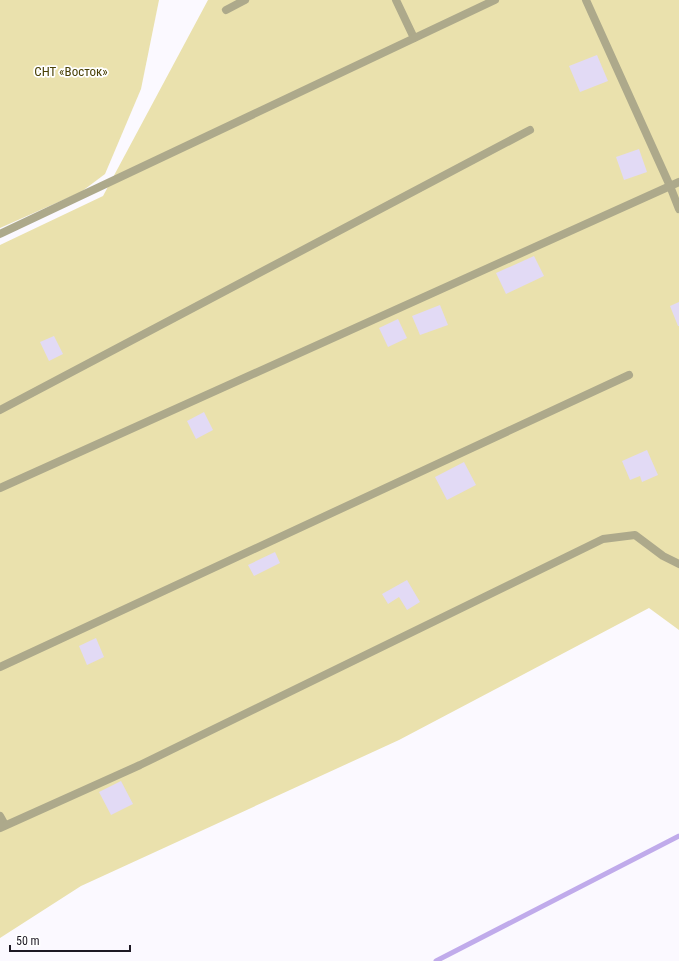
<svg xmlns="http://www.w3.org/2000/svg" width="679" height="961" viewBox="0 0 679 961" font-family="'Roboto Condensed',sans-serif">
<rect width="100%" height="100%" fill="#fbf9ff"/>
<g fill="#eae1ad">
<path d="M 0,0 L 159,0 L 141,89 L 105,174 L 81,192 L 0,228 Z"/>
<path d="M 208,0 L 679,0 L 679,630 L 649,608 L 399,740 L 81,886 L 0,938 L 0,245 L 103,196 Z"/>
</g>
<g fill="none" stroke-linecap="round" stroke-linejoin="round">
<path stroke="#c0abeb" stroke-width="5" d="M 436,961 L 679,836"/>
</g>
<g fill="#e2daf5">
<path d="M 597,55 L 608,81 L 580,92 L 569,66 Z"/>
<path d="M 639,149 L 647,172 L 624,180 L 616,157 Z"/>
<path d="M 534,256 L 544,276 L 506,294 L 496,273 Z"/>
<path d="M 679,302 L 679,326 L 678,326 L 670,306 Z"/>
<path d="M 440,305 L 448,325 L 420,335 L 412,316 Z"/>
<path d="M 398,319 L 407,338 L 388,347 L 379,328 Z"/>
<path d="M 54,336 L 63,354 L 49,361 L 40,342 Z"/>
<path d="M 204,412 L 213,430 L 196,439 L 187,421 Z"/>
<path d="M 647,450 L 658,475 L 642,482 L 640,476 L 630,480 L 622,461 Z"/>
<path d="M 464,462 L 476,485 L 447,500 L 435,477 Z"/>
<path d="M 275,552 L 280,563 L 254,576 L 248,565 Z"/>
<path d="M 407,580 L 420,602 L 407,610 L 399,597 L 388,604 L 382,594 Z"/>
<path d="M 96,638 L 104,657 L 87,665 L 79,646 Z"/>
<path d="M 121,781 L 133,804 L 111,815 L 99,792 Z"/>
</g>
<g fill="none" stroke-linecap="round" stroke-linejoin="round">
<g stroke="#ada98b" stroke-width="8">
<path d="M 396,0 L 414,38"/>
<path d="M 586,0 L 670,186 L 679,209"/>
<path d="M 226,10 L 245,0"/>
<path d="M 0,234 L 495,0"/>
<path d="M 0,410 L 530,130"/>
<path d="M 0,488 L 679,182"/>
<path d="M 0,667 L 629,375"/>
<path d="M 0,816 L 5,825"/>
<path d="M 0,828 L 140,765 L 603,539 L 635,535 L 663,556 L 679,564"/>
</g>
</g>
<g text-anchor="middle" stroke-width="3.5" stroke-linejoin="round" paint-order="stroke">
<g font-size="13" fill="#4a4106" stroke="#fff">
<text x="71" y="76">СНТ «Восток»</text>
</g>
</g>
<path d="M10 945v6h120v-6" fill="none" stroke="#1d1924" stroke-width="2"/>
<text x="16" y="945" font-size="12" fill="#1d1924" stroke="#ffffff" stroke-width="3" paint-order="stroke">50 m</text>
</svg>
